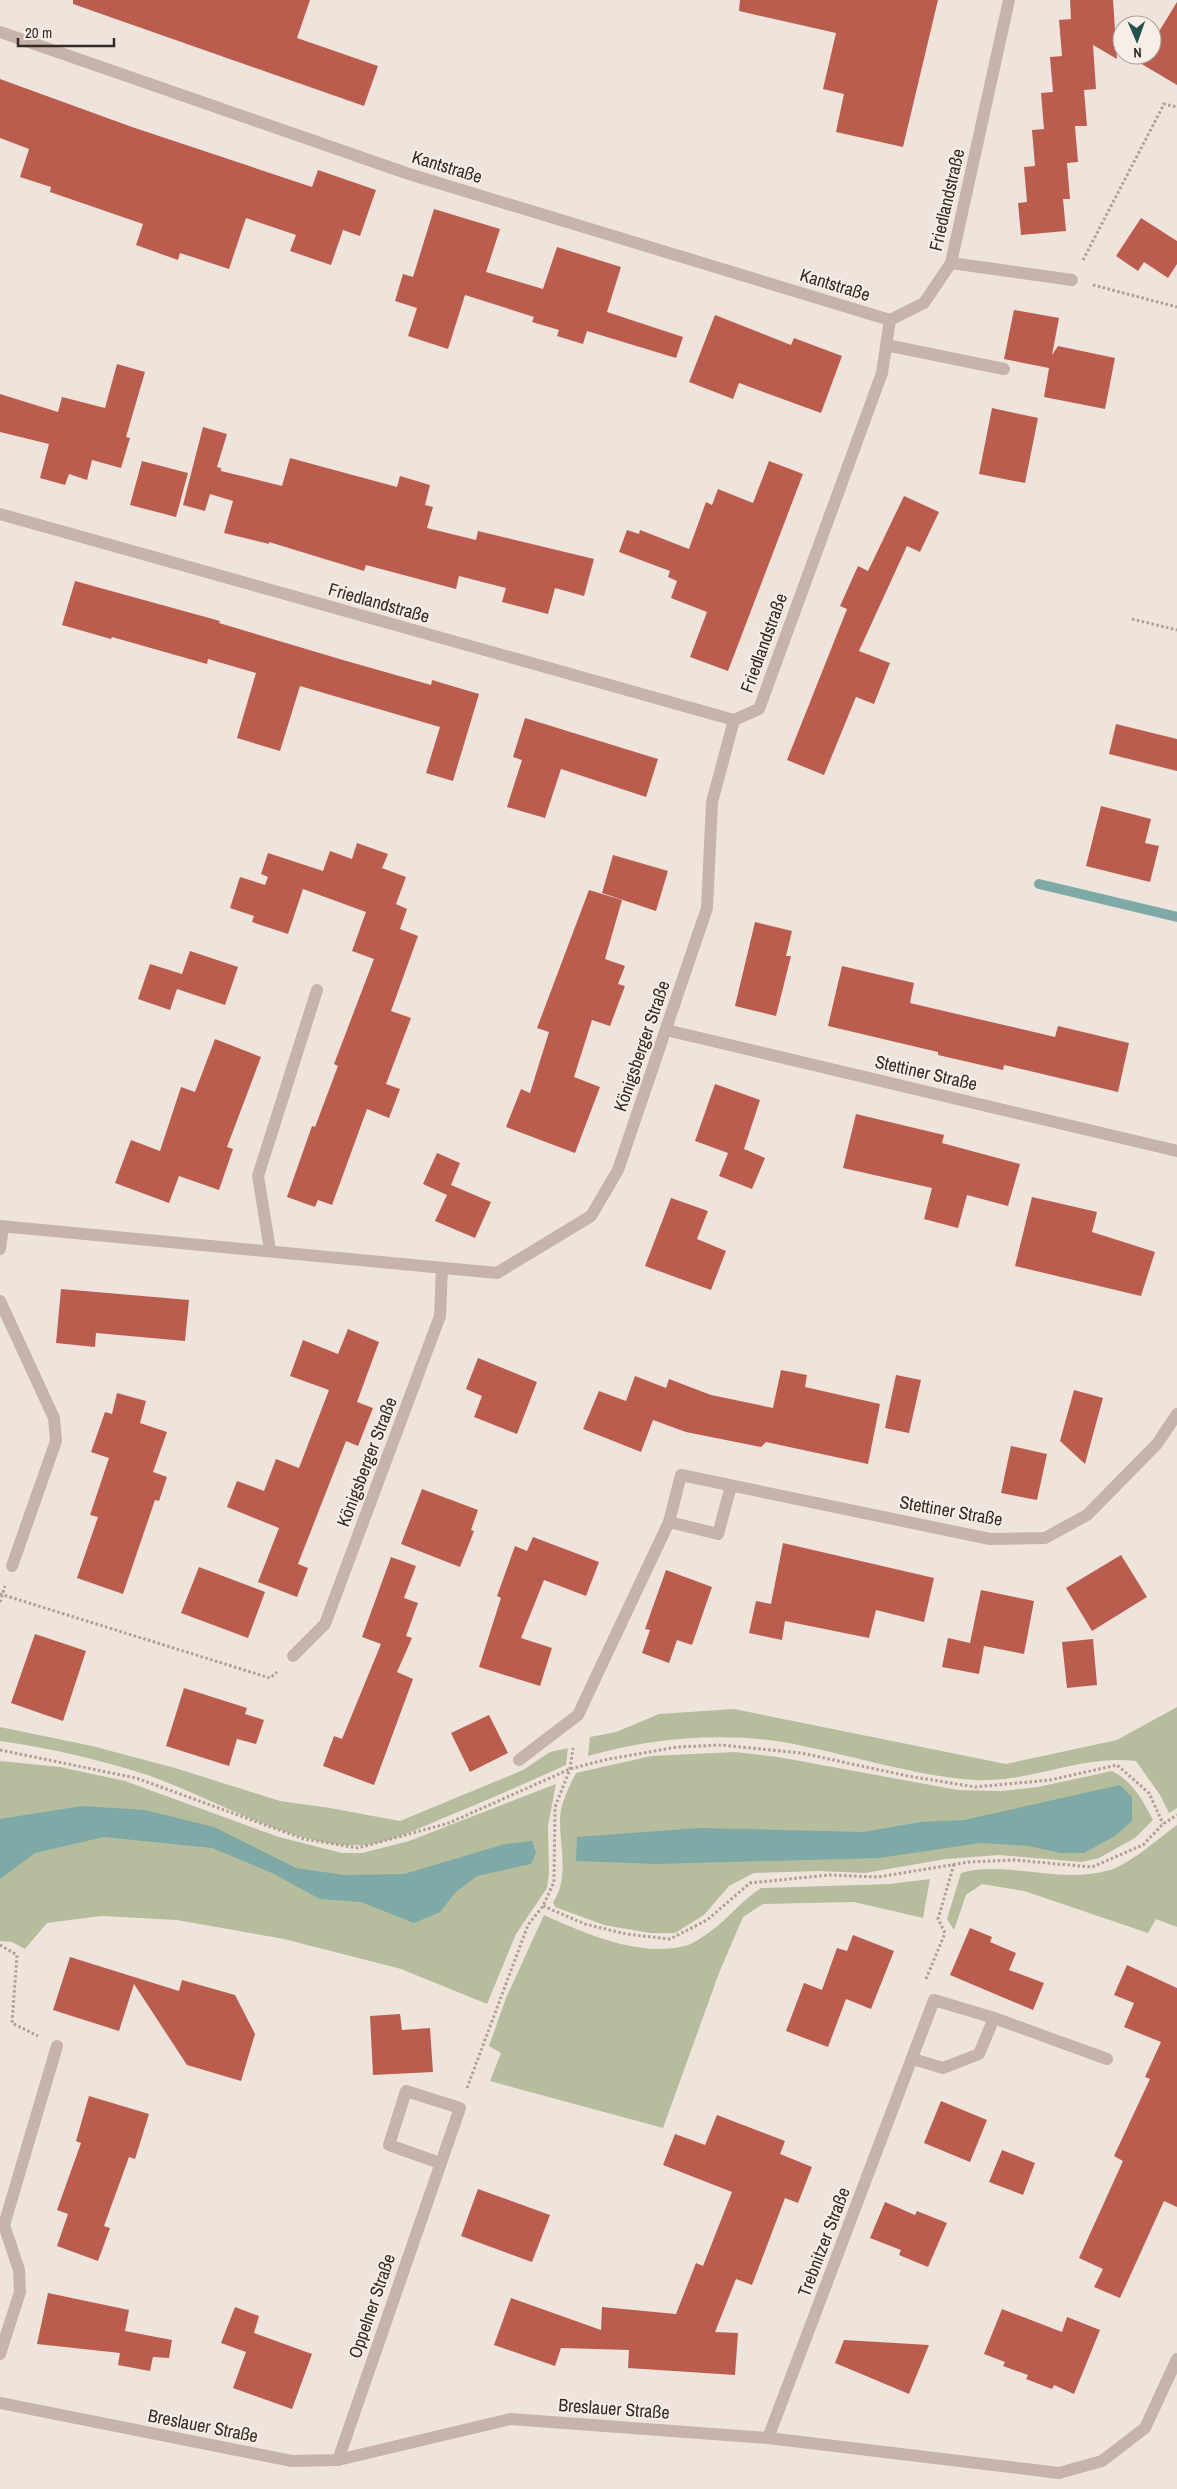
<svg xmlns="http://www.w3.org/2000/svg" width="1177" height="2489" viewBox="0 0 1177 2489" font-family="'Archivo Narrow',sans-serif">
<rect width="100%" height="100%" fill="#efe4dc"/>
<g fill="#b6bd9d">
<path d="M 1177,1707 L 1177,1808 L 1169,1813 L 1160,1795 L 1136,1761 C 1081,1754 1030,1783 975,1780 C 913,1776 845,1753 783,1742 C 718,1732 651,1738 588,1756 L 590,1737 L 616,1732 L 659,1714 L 734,1709 L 1006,1764 L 1117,1740 Z"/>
<path d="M 0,1727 L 92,1746 L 175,1768 L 280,1801 L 330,1808 L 400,1821 L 523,1770 L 550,1752 L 568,1748 L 566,1765 C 524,1784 483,1802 441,1819 C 421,1828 398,1838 377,1843 C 307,1858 210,1795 144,1774 C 97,1759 49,1748 0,1741 Z"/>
<path d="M 735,1752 L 778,1757 L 958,1790 L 1001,1791 L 1038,1787 L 1112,1771 C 1133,1782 1142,1799 1153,1820 L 1135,1838 L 1099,1858 L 1082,1862 L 999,1855 L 946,1859 L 865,1873 L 819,1871 L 754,1873 L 729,1886 L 704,1915 L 675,1933 L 650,1933 L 604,1925 L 555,1907 L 553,1902 C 570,1878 559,1845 560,1818 C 561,1802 569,1787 576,1773 L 651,1756 Z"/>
<path d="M 0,1761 L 60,1767 L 125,1781 L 279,1837 L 342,1853 L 362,1853 L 409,1841 L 556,1784 L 548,1826 L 549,1873 L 547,1888 L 516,1934 L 487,2004 L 401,1969 L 284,1939 L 177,1920 L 101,1916 L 47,1923 L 25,1949 L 12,1942 L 0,1941 Z"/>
<path d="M 1177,1825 L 1177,1927 L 1156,1919 L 1148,1933 L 1024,1891 L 982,1884 L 966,1895 L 954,1930 L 947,1919 L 961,1873 C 1008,1860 1060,1885 1110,1870 C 1130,1864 1159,1838 1177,1825 Z"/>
<path d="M 930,1879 L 923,1918 L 854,1902 L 763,1904 L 743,1917 L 719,1973 L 663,2128 L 490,2081 L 501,2053 L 489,2046 L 506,1998 L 544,1915 C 586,1934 638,1957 685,1946 C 693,1944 704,1936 711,1931 C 729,1918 742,1900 761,1888 L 889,1884 Z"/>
</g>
<g fill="#7ea9a6">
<path d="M 1120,1785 L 1132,1797 L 1132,1821 L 1115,1836 L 1084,1853 L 1060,1853 L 1029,1846 L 981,1843 L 879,1858 L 656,1864 L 576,1861 L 577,1837 L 699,1828 L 863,1832 L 921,1822 L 964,1820 Z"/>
<path d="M 82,1806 L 145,1810 L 214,1827 L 296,1868 L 344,1875 L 404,1874 L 505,1844 L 532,1841 L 536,1853 L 531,1864 L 477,1876 L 456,1892 L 440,1912 L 414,1923 L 361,1902 L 320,1899 L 272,1873 L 212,1848 L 104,1837 L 35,1853 L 0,1879 L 0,1819 Z"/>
</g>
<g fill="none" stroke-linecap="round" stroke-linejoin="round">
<path stroke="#7ea9a6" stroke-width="10" d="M 1039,884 L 1177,917"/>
</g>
<g fill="#ba5d4f">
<path d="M 73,0 L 310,0 L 297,38 L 378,66 L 364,106 L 73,4 Z"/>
<path d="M 740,0 L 938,0 L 903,147 L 836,132 L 844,94 L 823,89 L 836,33 L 739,11 Z"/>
<path d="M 1070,0 L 1113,0 L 1117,59 L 1093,45 L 1096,89 L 1084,90 L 1087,126 L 1075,126 L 1078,162 L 1067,163 L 1070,199 L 1063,199 L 1066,231 L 1021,235 L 1018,203 L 1027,202 L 1024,167 L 1035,166 L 1032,130 L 1044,129 L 1041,93 L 1053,92 L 1050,57 L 1062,56 L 1059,20 L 1071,19 Z"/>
<path d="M 1177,2 L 1177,85 L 1140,63 L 1145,55 L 1152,55 L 1152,43 Z"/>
<path d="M 0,79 L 132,127 L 312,187 L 318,170 L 376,190 L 360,236 L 343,230 L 331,265 L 290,251 L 296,235 L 246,218 L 229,269 L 180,253 L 178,260 L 136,245 L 143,224 L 50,192 L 51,187 L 20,177 L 29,149 L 0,138 Z"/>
<path d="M 434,209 L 500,229 L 486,272 L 543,289 L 557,247 L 621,267 L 607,312 L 683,337 L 676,358 L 587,331 L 583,344 L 557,336 L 559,330 L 532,322 L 534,317 L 465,295 L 448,349 L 408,336 L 417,308 L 395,301 L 403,274 L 413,277 Z"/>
<path d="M 1141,218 L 1177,241 L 1177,264 L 1168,278 L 1144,262 L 1138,271 L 1116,256 Z"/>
<path d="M 1014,310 L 1059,318 L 1052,355 L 1058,346 L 1115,358 L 1105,409 L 1044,397 L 1049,368 L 1004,359 Z"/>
<path d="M 715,315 L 791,345 L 794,338 L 842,356 L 821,413 L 739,383 L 733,399 L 689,382 Z"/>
<path d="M 117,364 L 145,372 L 126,437 L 130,438 L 121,468 L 92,460 L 87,480 L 69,474 L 65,485 L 40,478 L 49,444 L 0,432 L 0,394 L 58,412 L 62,397 L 105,408 Z"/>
<path d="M 992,408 L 1038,418 L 1025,483 L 979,474 Z"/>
<path d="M 203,427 L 227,434 L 217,467 L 221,468 L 221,471 L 282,486 L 290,458 L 397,487 L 400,476 L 430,485 L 425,505 L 433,507 L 427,528 L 476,540 L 478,531 L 594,559 L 584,596 L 555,588 L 548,614 L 502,602 L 506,588 L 459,576 L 456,589 L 366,565 L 364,571 L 269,542 L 269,544 L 224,533 L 233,501 L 210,494 L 205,511 L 183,505 Z"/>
<path d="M 142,461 L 188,473 L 176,517 L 130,505 Z"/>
<path d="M 769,461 L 803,474 L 728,671 L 690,657 L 707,612 L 671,598 L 677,581 L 668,577 L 670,571 L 619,552 L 627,530 L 639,534 L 640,530 L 689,549 L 706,502 L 712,505 L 718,489 L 753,503 Z"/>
<path d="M 904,496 L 939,512 L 920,552 L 907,546 L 859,651 L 890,663 L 874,704 L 856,697 L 824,775 L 787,760 L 847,609 L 840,606 L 858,566 L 868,571 Z"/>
<path d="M 75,581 L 220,621 L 219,623 L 343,660 L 431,685 L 432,680 L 479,694 L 453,781 L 426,773 L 440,727 L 300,686 L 280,751 L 237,738 L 256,673 L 208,659 L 207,664 L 112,637 L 111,639 L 62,625 Z"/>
<path d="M 525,718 L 658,759 L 646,797 L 561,769 L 545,818 L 507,807 L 522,760 L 513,757 Z"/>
<path d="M 1116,724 L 1177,739 L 1177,771 L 1109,754 Z"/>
<path d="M 1101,806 L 1151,819 L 1145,843 L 1159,846 L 1150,882 L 1086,866 Z"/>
<path d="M 357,843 L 388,854 L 382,868 L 406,877 L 396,904 L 407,909 L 400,929 L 418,936 L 391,1011 L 411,1018 L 386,1084 L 400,1089 L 389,1118 L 367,1109 L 332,1205 L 318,1200 L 315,1207 L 287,1197 L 312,1126 L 315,1127 L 338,1066 L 334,1064 L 374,959 L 352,951 L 366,912 L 303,889 L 288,934 L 252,922 L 254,916 L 230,908 L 240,877 L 265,885 L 268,877 L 261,874 L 268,853 L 323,871 L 330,851 L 352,859 Z"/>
<path d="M 613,855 L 668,871 L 656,911 L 602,893 Z"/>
<path d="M 589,890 L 622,900 L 605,959 L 625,966 L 618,984 L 625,986 L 610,1026 L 592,1020 L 574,1077 L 600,1087 L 575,1153 L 506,1127 L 521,1089 L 530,1093 L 549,1032 L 537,1028 Z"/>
<path d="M 755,922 L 792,931 L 786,956 L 791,956 L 776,1016 L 735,1006 Z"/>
<path d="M 190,951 L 238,967 L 225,1005 L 177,989 L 170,1010 L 138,999 L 150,964 L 182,974 Z"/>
<path d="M 842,966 L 914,983 L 910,1003 L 1055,1037 L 1058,1026 L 1129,1043 L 1118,1092 L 1004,1065 L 1003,1070 L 938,1055 L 938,1052 L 828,1026 Z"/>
<path d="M 215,1039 L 261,1057 L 227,1147 L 233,1149 L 219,1190 L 179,1176 L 169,1203 L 115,1183 L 131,1140 L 160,1151 L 181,1087 L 195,1092 Z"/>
<path d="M 715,1084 L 760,1100 L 744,1149 L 765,1158 L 752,1189 L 719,1176 L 728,1153 L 695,1141 Z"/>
<path d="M 856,1114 L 944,1135 L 942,1143 L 1020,1164 L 1008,1206 L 967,1195 L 958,1228 L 924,1219 L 932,1188 L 843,1168 Z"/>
<path d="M 437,1153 L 460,1163 L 451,1185 L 491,1202 L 475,1238 L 435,1221 L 447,1195 L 423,1184 Z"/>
<path d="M 1032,1197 L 1097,1212 L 1092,1232 L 1155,1252 L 1141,1296 L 1015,1266 Z"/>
<path d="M 671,1198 L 708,1211 L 697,1239 L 726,1251 L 711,1290 L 645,1266 Z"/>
<path d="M 61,1289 L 189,1300 L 185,1341 L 96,1333 L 95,1347 L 56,1343 Z"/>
<path d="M 348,1329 L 379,1342 L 357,1402 L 373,1408 L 358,1446 L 346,1441 L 298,1564 L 308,1568 L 297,1597 L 258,1582 L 279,1528 L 227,1507 L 237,1481 L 264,1491 L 276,1459 L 299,1468 L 329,1390 L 290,1376 L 303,1340 L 338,1354 Z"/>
<path d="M 478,1358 L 537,1382 L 517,1434 L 474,1417 L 482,1396 L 466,1389 Z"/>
<path d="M 781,1370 L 807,1375 L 805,1387 L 880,1404 L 868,1464 L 766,1442 L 761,1447 L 686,1432 L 653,1420 L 641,1452 L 583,1429 L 599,1391 L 626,1401 L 635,1376 L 666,1388 L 669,1379 L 711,1395 L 773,1408 Z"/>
<path d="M 896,1375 L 921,1380 L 909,1433 L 885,1428 Z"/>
<path d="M 1074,1390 L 1103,1398 L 1085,1464 L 1060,1441 Z"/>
<path d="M 117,1393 L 146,1401 L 140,1423 L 167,1432 L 153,1472 L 167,1477 L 159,1501 L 155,1500 L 123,1594 L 77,1578 L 98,1517 L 90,1515 L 109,1458 L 91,1452 L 105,1412 L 112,1414 Z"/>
<path d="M 1011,1446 L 1047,1454 L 1037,1500 L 1001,1493 Z"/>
<path d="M 422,1489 L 478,1510 L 471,1530 L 474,1531 L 460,1567 L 401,1544 Z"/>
<path d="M 533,1537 L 599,1562 L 586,1596 L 544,1580 L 521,1638 L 552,1648 L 540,1686 L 479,1667 L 501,1598 L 497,1596 L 515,1546 L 527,1551 Z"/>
<path d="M 783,1543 L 934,1578 L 924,1622 L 876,1610 L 869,1638 L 785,1621 L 782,1640 L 749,1633 L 756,1601 L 771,1604 Z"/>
<path d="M 1121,1555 L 1147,1597 L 1092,1631 L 1066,1588 Z"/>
<path d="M 391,1557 L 416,1566 L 404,1598 L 418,1603 L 406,1636 L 412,1638 L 397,1672 L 413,1679 L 374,1785 L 323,1766 L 334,1736 L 342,1739 L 381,1644 L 362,1637 Z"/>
<path d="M 199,1567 L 265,1592 L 248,1638 L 181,1613 Z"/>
<path d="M 666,1570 L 712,1587 L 692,1645 L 677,1640 L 669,1663 L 642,1653 L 650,1630 L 645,1629 Z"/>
<path d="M 981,1590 L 1034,1601 L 1024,1654 L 984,1646 L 979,1674 L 942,1667 L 948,1638 L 970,1643 Z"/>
<path d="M 35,1634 L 86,1651 L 63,1721 L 11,1703 Z"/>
<path d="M 1093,1639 L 1097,1685 L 1067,1688 L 1062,1642 Z"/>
<path d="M 184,1688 L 247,1708 L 245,1714 L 264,1720 L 256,1744 L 237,1739 L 229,1766 L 166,1746 Z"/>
<path d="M 489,1715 L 508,1753 L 470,1772 L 451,1733 Z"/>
<path d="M 970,1928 L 992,1937 L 990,1942 L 1016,1953 L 1009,1970 L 1044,1983 L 1033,2010 L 950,1975 Z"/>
<path d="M 853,1935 L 894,1951 L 871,2009 L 846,1999 L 828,2047 L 786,2031 L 804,1983 L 822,1990 L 837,1948 L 847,1951 Z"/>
<path d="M 70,1957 L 179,1991 L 182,1980 L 235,1995 L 255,2034 L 241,2081 L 187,2065 L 134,1984 L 119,2031 L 53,2010 Z"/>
<path d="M 1127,1965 L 1177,1988 L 1177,2207 L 1164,2201 L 1120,2298 L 1094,2287 L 1103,2269 L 1079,2258 L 1123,2161 L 1114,2156 L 1150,2079 L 1145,2077 L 1161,2042 L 1124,2027 L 1134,2003 L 1114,1995 Z"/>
<path d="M 400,2014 L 402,2030 L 430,2028 L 433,2072 L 373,2075 L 370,2016 Z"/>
<path d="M 89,2096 L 149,2114 L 135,2159 L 129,2157 L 104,2226 L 110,2228 L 98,2261 L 57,2246 L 68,2214 L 57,2210 L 81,2143 L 76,2141 Z"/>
<path d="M 941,2101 L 987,2120 L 970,2162 L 924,2143 Z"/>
<path d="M 717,2115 L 785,2141 L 780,2154 L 812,2167 L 798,2203 L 785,2198 L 752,2285 L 736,2279 L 715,2332 L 738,2333 L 735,2375 L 628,2368 L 629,2350 L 561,2348 L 555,2366 L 494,2345 L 511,2298 L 601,2330 L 602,2307 L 676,2314 L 696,2263 L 703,2266 L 732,2192 L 663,2165 L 675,2134 L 705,2145 Z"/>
<path d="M 1002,2150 L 1035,2163 L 1023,2195 L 989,2182 Z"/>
<path d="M 478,2189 L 550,2215 L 532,2262 L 461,2236 Z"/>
<path d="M 885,2202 L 915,2215 L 917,2211 L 947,2223 L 928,2267 L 899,2255 L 901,2250 L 870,2238 Z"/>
<path d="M 48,2293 L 129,2310 L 125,2331 L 172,2340 L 169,2358 L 153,2357 L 150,2371 L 118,2365 L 120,2353 L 37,2344 Z"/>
<path d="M 235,2307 L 259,2316 L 254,2333 L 312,2354 L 292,2409 L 233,2388 L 246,2352 L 221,2343 Z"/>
<path d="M 1002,2309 L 1062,2332 L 1067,2317 L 1100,2330 L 1074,2394 L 1054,2385 L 1052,2389 L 1026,2379 L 1028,2375 L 1003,2366 L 1005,2362 L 984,2354 Z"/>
<path d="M 844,2340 L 929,2345 L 909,2394 L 835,2363 Z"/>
</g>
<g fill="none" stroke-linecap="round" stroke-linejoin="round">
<g stroke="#b29d93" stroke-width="3" stroke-dasharray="2.5 2.5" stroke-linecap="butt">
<path d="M 1083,260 L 1164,104 L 1177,107"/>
<path d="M 1093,285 L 1177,307"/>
<path d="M 1132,619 L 1177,630"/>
<path d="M 0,1594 L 270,1678 L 277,1672"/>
<path d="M 0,1602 L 5,1586"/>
<path d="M 0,1750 L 136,1778 L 304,1839 L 358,1848 L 449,1823 L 570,1769 L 604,1760 L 677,1747 L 721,1745 L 801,1753 L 908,1776 L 975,1787 L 1050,1780 L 1117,1765 L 1149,1793 L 1163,1824"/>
<path d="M 543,1906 L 585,1924 L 626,1934 L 670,1939 L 707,1920 L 750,1883 L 830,1875 L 878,1877 L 969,1862 L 1014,1860 L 1092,1867 L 1143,1845 L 1163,1824 L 1177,1815"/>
<path d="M 0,1945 L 17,1955 L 12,2023 L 38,2036"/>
<path d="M 926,1979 L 945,1933 L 938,1919 L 954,1864"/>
<path d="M 467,2088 L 528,1925 L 543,1906 L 554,1882 L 555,1807 L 570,1769 L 573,1748"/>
</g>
<path stroke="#c6b3a9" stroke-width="12" d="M 886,345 L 1004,369"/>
<g stroke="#c6b3a9" stroke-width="12">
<path d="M 0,32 L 409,174 L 890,320"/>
<path d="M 951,263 L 1072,280"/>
<path d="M 0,514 L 734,720 L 759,709 L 882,373 L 890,320 L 924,303 L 951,263 L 1009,0"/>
<path d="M 666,1030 L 1177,1151"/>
<path d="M 0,1226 L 497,1273 L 591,1216 L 618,1170 L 707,908 L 712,802 L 734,720"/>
<path d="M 0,1249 L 3,1227"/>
<path d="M 270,1250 L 258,1176 L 317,990"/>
<path d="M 0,1301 L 54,1418 L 56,1441 L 12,1566"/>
<path d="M 731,1486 L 718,1534 L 669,1522 L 681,1475 L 990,1539 L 1045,1538 L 1087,1515 L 1157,1444 L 1177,1414"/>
<path d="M 293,1656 L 325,1624 L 440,1316 L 442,1268"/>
<path d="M 519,1760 L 578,1715 L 669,1522"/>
<path d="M 913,2059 L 943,2068 L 979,2054 L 994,2018"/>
<path d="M 0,2354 L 20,2292 L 19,2270 L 4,2225 L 57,2046"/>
<path d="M 0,2403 L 292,2461 L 338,2460 L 510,2419 L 768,2438 L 1059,2473 L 1102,2461 L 1145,2428 L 1177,2359"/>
<path d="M 768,2438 L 934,2000 L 994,2018 L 1107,2059"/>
<path d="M 338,2460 L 460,2108 L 406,2091 L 389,2145 L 440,2163"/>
</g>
</g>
<g text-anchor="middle" stroke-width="4" stroke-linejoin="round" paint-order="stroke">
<g font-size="18" fill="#342a28" stroke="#f7eee8">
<text transform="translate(447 167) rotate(17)" y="6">Kantstraße</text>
<text transform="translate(947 200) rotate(-77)" y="6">Friedlandstraße</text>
<text transform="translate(835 285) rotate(17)" y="6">Kantstraße</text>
<text transform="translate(379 603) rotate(16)" y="6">Friedlandstraße</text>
<text transform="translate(764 643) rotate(-70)" y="6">Friedlandstraße</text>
<text transform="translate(642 1046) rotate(-71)" y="6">Königsberger Straße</text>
<text transform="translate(926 1073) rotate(13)" y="6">Stettiner Straße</text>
<text transform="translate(367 1462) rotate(-69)" y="6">Königsberger Straße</text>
<text transform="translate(951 1511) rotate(10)" y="6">Stettiner Straße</text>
<text transform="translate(824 2242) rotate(-69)" y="6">Trebnitzer Straße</text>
<text transform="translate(372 2306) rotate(-71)" y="6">Oppelner Straße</text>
<text transform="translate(614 2409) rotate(4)" y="6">Breslauer Straße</text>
<text transform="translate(203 2426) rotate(11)" y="6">Breslauer Straße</text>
</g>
</g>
<g transform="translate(1137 40) rotate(178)"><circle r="24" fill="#f7eee8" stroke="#a9a09b"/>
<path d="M0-4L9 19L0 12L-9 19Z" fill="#22514f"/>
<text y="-8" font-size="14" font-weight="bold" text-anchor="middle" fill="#342a28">N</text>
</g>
<path d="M18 38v8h96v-8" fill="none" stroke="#342a28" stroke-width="2.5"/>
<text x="25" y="38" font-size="15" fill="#342a28" stroke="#f7eee8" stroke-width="4" paint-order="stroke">20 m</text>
</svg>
